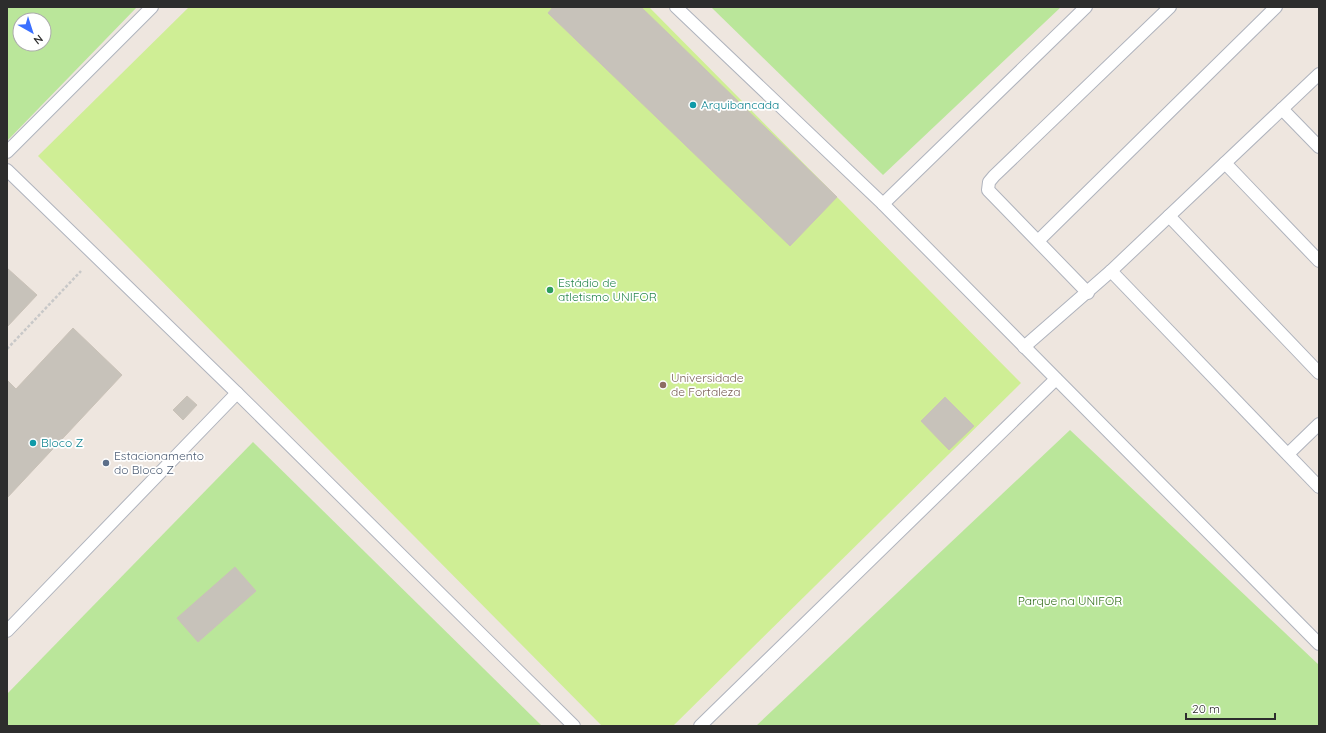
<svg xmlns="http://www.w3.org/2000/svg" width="1326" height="733" viewBox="0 0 1326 733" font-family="Quicksand,sans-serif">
<rect width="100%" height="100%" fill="#eee6df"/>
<g fill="#bae69a" fill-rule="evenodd">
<path d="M 7,7 L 137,7 L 7,141 ZM 20,20 L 44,20 L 44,44 L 20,44 Z"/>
<path d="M 711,7 L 1061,7 L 883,175 Z"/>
<path d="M 1070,430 L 1319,665 L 1319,726 L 756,726 Z"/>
<path d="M 253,442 L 542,726 L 7,726 L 7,694 Z"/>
</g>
<path fill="#cfee95" d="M 189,7 L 649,7 L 1021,383 L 673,726 L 602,726 L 38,156 Z"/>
<g fill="#c7c2ba" stroke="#cac2b8">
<path d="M 553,7 L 641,7 L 837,197 L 790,246 L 548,13 Z"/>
<path d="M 7,268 L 37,295 L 7,327 Z"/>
<path d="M 73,328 L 122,375 L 7,498 L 7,380 L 16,389 Z"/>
<path d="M 187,396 L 197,405 L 183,420 L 173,410 Z"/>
<path d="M 945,397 L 974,426 L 949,450 L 921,421 Z"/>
<path d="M 235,567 L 256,591 L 198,642 L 177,618 Z"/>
</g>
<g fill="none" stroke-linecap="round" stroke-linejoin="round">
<defs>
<g id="service">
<path d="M 676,7 L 883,204 L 1319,644"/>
<path d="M 1282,109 L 1319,147"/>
<path d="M 7,152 L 152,7"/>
<path d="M 1225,163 L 1319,261"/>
<path d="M 7,170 L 237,393 L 574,726"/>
<path d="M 883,204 L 1086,7"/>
<path d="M 1169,216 L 1319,373"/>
<path d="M 1039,240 L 1276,7"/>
<path d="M 1111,271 L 1319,487"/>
<path d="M 1088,293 L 988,190 L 989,182 L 994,176 L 1170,7"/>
<path d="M 1024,347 L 1111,271 L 1319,74"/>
<path d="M 1288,454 L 1319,424"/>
<path d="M 7,631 L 237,393"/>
<path d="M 700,726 L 1056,379"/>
</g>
</defs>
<use href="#service" stroke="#afb3bd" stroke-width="14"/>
<path stroke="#c8c8c8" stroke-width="2.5" stroke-dasharray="3 2" stroke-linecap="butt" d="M 7,349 L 81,271"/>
<use href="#service" stroke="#fff" stroke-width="12"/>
</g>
<g fill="#0f9aa8" stroke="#fff" stroke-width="1.5">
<circle cx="693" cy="105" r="4"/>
<circle cx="33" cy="443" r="4"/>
</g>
<circle fill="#2e9e5b" stroke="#fff" stroke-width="1.5" cx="550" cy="290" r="4"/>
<circle fill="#8d6e63" stroke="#fff" stroke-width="1.5" cx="663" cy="385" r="4"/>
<circle fill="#5c6f8a" stroke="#fff" stroke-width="1.5" cx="106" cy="463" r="4"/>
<g text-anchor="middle" stroke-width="3.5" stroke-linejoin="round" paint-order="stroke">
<g font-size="12" fill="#0d838f" stroke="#fff" text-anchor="start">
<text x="701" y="109">Arquibancada</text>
<text x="41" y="447">Bloco Z</text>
</g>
<g font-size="12" fill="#27864d" stroke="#fff" text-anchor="start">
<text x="558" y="287">Estádio de<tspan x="558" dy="14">atletismo UNIFOR</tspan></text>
</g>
<g font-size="12" fill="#785e54" stroke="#fff" text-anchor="start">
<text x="671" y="382">Universidade<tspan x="671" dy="14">de Fortaleza</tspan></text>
</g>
<g font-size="12" fill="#4e5e75" stroke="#fff" text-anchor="start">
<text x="114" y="460">Estacionamento<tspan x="114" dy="14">do Bloco Z</tspan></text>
</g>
<g font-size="12" fill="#316e18" stroke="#fff">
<text x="1070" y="605">Parque na UNIFOR</text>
</g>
</g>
<rect width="1326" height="733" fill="none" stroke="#2d2d2d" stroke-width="16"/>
<g transform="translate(32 32) rotate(141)"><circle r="19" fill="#ffffff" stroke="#ababab"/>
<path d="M0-3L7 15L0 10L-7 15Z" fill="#3b6fff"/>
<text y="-6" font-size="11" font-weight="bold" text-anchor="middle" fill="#2d2d2d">N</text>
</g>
<path d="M1186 713v6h89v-6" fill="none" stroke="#2d2d2d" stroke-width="2"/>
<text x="1192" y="713" font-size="12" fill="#2d2d2d" stroke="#ffffff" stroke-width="3" paint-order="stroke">20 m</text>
</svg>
